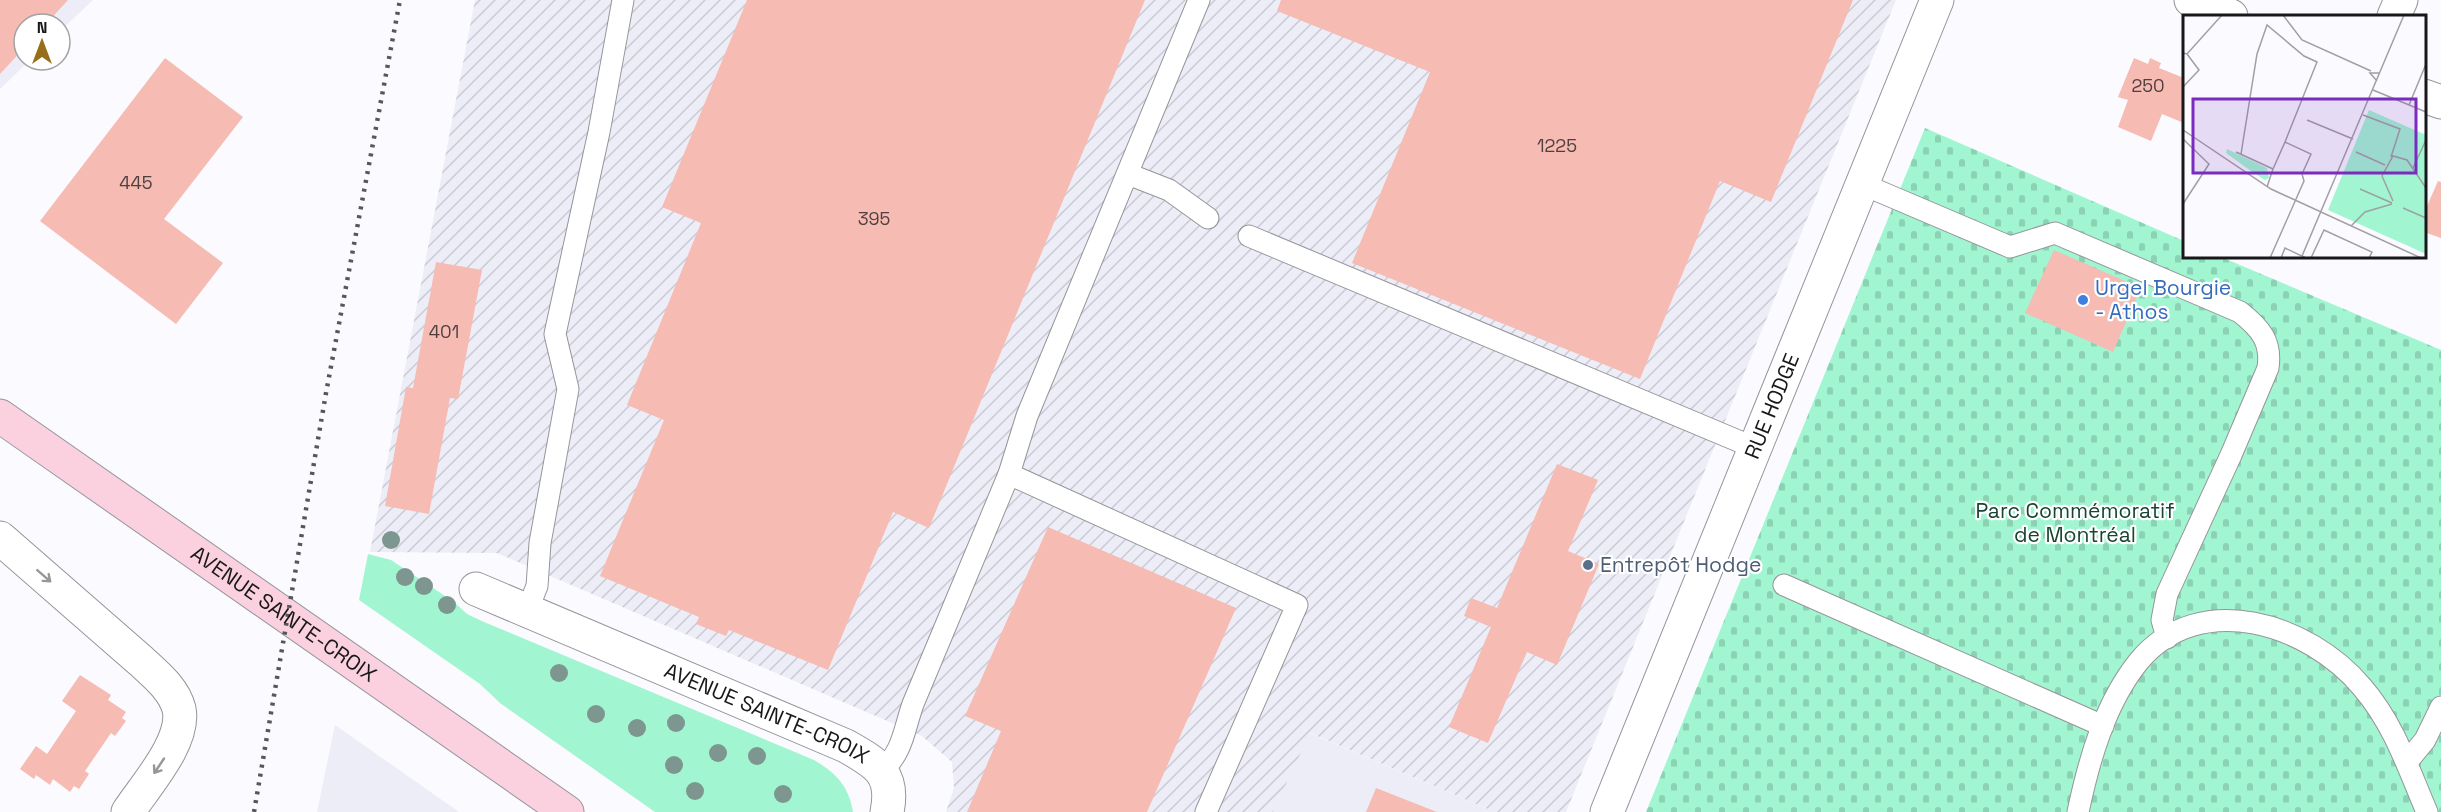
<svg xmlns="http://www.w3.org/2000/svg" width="2441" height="812" viewBox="0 0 2441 812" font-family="'Space Grotesk',sans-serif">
<defs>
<pattern id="industrial-furrows" width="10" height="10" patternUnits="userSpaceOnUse" patternTransform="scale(1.5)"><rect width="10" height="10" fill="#ededf8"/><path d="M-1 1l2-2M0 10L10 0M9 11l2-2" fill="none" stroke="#cacad4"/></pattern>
<pattern id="cemetery-stones" width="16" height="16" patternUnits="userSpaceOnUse" patternTransform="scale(1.5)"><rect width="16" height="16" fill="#a1f6d1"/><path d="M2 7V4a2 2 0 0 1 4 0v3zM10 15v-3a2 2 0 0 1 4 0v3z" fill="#8ad2b3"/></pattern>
</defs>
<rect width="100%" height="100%" fill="#fafaff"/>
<g fill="#ededf8">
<path d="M 0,0 L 93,0 L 60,31 L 60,24 L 24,24 L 24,60 L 30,60 L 0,89 Z"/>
<path d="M 335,725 L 459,812 L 317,812 Z"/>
<path d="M 1309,733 L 1495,812 L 1273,812 Z"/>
</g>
<path fill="url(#industrial-furrows)" d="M 475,0 L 1896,0 L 1566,812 L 1495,812 L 1310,733 L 1273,812 L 946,812 L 954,788 L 952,762 L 922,736 L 497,553 L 370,552 Z"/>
<path fill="#a1f6d1" d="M 368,554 L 391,560 L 454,602 L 467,614 L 484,622 L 814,760 C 836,773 849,786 853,812 L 655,812 L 500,703 L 480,684 L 359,600 Z"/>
<path fill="url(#cemetery-stones)" d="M 1925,128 L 2184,241 L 2184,256 L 2221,257 L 2441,350 L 2441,812 L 1646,812 Z"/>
<g fill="#f6bbb2">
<path d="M 0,0 L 68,0 L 46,24 L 24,24 L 24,48 L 0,74 Z"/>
<path d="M 747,0 L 1145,0 L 929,528 L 893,512 L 828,670 L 729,630 L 726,636 L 696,624 L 699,617 L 600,576 L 664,420 L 627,405 L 701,223 L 662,207 Z"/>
<path d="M 1281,0 L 1853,0 L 1771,202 L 1720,181 L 1640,379 L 1352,263 L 1430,72 L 1277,11 Z"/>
<path d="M 165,58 L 243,117 L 164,219 L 223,263 L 176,324 L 40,221 Z"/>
<path d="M 2134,58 L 2148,64 L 2150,58 L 2161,63 L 2159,68 L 2184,78 L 2184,123 L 2162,114 L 2151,141 L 2118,127 L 2128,100 L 2118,97 Z"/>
<path d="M 2438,181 L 2441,182 L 2441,238 L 2424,232 L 2424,213 Z"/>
<path d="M 2054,250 L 2141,288 L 2113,352 L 2025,313 Z"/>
<path d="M 436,262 L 482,270 L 458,399 L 450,398 L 429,514 L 385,506 L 406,387 L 413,388 Z"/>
<path d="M 1557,464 L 1598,480 L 1568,551 L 1599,564 L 1557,665 L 1527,652 L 1488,743 L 1449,727 L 1491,627 L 1464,616 L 1471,598 L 1497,608 Z"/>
<path d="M 1048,527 L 1236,608 L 1147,812 L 967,812 L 1001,731 L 965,716 Z"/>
<path d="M 80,675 L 111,695 L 108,700 L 126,712 L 122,718 L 126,721 L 115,736 L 111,733 L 85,771 L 89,774 L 79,789 L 74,786 L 70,792 L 53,779 L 50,785 L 36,775 L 34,779 L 20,769 L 36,746 L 47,754 L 76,711 L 62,701 Z"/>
<path d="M 1376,788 L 1437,812 L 1366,812 Z"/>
</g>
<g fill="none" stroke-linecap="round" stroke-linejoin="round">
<defs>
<g id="lane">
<path d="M 1128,174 L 1169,190 L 1208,218"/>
<path d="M 1862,184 L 2010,247 L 2055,233 L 2240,312 C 2260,328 2272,341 2268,368 L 2231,455 L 2167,594 L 2162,620 L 2167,638"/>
<path d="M 1249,236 L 1755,448"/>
<path d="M 1009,474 L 1027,416 L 1199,0"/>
<path d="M 1784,585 L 2103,726"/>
<path d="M 527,611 L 537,586 L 540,543 L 568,389 L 555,334 L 599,132 L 623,0"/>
<path d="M 2407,762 L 2425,740 L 2441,707"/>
<path d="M 881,771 C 903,753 904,729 913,704 L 1009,474 L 1297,605 L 1206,812"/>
<path d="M 2078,812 C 2089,760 2105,703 2139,661 C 2200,588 2309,624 2362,687 C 2394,724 2408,768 2427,812"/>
</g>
<g id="street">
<path d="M 2191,0 L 2231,16"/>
<path d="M 2394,16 L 2401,0"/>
<path d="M 2424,96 L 2441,102"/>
<path d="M 0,538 L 141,661 C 155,674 174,689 179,709 C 186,741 145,786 128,812"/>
<path id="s1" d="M 476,589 L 846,746 C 876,763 895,773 887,812"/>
<path id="s2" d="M 1607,812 L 1937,0"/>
</g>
<g id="secondary">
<path id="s3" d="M 0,416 L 567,812"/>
</g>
</defs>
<use href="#lane" stroke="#95959a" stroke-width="23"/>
<use href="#street" stroke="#95959a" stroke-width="35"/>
<use href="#secondary" stroke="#95959a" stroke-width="35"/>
<use href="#lane" stroke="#fff" stroke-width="21"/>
<use href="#street" stroke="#fff" stroke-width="33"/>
<use href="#secondary" stroke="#fbd1df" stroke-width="33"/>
<path stroke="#575759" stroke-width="4.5" stroke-dasharray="3 6" stroke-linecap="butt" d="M 254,812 L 326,393 L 400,0"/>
</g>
<g fill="#7d968f">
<circle cx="391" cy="540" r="9"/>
<circle cx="405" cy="577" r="9"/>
<circle cx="424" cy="586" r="9"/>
<circle cx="447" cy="605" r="9"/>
<circle cx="559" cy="673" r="9"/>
<circle cx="596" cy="714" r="9"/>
<circle cx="676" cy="723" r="9"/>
<circle cx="637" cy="728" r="9"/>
<circle cx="718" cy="753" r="9"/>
<circle cx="757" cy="756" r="9"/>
<circle cx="674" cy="765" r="9"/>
<circle cx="695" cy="791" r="9"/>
<circle cx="783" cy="794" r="9"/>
</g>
<defs><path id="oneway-shaft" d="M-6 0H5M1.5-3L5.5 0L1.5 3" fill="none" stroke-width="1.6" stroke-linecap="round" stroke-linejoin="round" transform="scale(1.5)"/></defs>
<g stroke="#979798">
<use href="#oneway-shaft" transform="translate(44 576) rotate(41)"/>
<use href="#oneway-shaft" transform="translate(159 766) rotate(124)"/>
</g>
<circle fill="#3f7fe0" stroke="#fff" stroke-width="2" cx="2083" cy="300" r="6"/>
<circle fill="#5c6f8a" stroke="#fff" stroke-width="2" cx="1588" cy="565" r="6"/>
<g text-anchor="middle" stroke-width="4.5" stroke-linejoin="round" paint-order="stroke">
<g font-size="18" fill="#504140">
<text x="2148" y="92">250</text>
<text x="1557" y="152">1225</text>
<text x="136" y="189">445</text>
<text x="874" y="225">395</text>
<text x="444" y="338">401</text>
</g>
<g font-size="21" fill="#366cbe" stroke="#fff" text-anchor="start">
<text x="2095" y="295">Urgel Bourgie<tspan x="2095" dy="24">- Athos</tspan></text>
</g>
<g font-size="21" fill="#18181a" stroke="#fff">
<text dy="7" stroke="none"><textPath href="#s2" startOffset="438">RUE HODGE</textPath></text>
<text dy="7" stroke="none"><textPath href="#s3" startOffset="346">AVENUE SAINTE-CROIX</textPath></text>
<text dy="7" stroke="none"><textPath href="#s1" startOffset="316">AVENUE SAINTE-CROIX</textPath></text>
</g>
<g font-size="21" fill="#174433" stroke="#fff">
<text x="2075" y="518">Parc Commémoratif<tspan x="2075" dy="24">de Montréal</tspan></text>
</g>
<g font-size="21" fill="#4e5e75" stroke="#fff" text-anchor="start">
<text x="1600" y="572">Entrepôt Hodge</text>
</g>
</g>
<g transform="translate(2183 15)">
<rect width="243" height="243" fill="#fafaff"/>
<path d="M 44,134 L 84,153 L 86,163 L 82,165 L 68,156 L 43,138 Z" fill="#a1f6d1"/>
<path d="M 186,95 L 243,120 L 243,239 L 145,195 Z" fill="#a1f6d1"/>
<path fill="none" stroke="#a0a0a3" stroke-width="1.5" d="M 100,0 L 119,25 L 188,56M 0,38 L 4,39 L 39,0M 194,66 L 187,58 L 197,58M 0,72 L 16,55 L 4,39M 190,75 L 243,97M 226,90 L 243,49M 180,100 L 217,114 L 208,142M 124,105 L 170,124M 0,115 L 88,174 L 238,243M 0,124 L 26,149 L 0,189M 53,137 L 90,154 L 84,172M 173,137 L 202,150M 58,139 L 74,39 L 84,10 L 121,41 L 134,47 L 102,127M 230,153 L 243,125M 177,174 L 209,188M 210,186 L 199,161 L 210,141 L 224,145 L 243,173M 220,193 L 243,203M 168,211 L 182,197 L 209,189M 119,241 L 221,0M 87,243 L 121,166 L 119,159 L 128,139 L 102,127 L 90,154M 98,243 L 102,233 L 123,243M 128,243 L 141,215 L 189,237 L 186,243"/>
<path fill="#7b2cbf" fill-opacity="0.15" stroke="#7b2cbf" stroke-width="3" d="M 10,84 L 233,84 L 233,158 L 10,158 Z"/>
<rect width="243" height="243" fill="none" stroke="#18181a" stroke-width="3"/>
</g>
<g transform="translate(42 42)"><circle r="28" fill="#ffffff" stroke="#a3a3a3" stroke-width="1.5"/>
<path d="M0-4.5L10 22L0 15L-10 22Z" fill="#996e1b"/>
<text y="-9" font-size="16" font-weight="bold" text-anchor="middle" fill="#18181a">N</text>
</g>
</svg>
